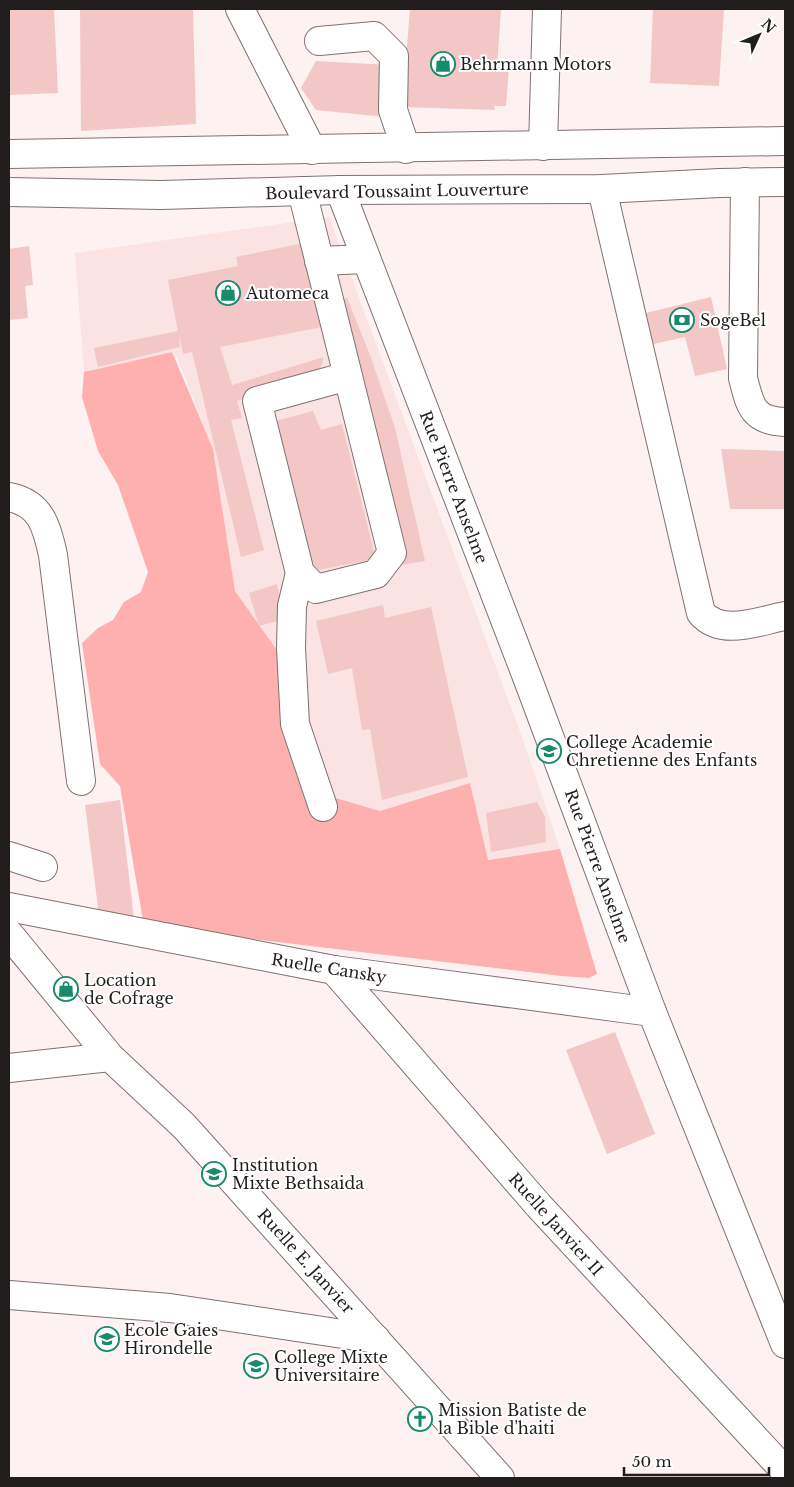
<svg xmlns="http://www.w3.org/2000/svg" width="794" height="1487" viewBox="0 0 794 1487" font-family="'Libre Baskerville',serif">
<rect width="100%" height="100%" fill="#fdf1f1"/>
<path fill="#fae3e2" d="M 329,217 L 522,737 L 560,849 L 487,860 L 470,783 L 380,811 L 305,789 L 279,653 L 235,591 L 213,449 L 177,357 L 172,352 L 84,372 L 75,253 Z"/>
<path fill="#feb0af" d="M 172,352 L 213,449 L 235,591 L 279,653 L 305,789 L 380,811 L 470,783 L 488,860 L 560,849 L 597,974 L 589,978 L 562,976 L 144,926 L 120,786 L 100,764 L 82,643 L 98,628 L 113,620 L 124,602 L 141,592 L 148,572 L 118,485 L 98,451 L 82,397 L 84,372 Z"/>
<g fill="#f2c7c6">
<path d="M 9,9 L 54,9 L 58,93 L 9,95 Z"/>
<path d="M 80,9 L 193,9 L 196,124 L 81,131 Z"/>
<path d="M 410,9 L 501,9 L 497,67 L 509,67 L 506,106 L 494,106 L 495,110 L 402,107 Z"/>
<path d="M 653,9 L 724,9 L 719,86 L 650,83 Z"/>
<path d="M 316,61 L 389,65 L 385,117 L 316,110 L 301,88 Z"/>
<path d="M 304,243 L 322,327 L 220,347 L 232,385 L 324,357 L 317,380 L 237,401 L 242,418 L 231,420 L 264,550 L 241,557 L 192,352 L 183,354 L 179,335 L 180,347 L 98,367 L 94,348 L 178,331 L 168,280 L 238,266 L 236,257 Z"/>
<path d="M 29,246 L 33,285 L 25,286 L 28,318 L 9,320 L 9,249 Z"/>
<path d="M 711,297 L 727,369 L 695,376 L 685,337 L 641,347 L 634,316 Z"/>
<path d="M 347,298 L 370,355 L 395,428 L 425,561 L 401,565 L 374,432 L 335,301 Z"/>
<path d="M 313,411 L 321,430 L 342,424 L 375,555 L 368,560 L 314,571 L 303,568 L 268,423 Z"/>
<path d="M 721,449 L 785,451 L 785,509 L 730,509 Z"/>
<path d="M 277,584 L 285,619 L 259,626 L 249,593 Z"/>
<path d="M 383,605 L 385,618 L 431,607 L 468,777 L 382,800 L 370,729 L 362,730 L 352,668 L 328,674 L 316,621 Z"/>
<path d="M 120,800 L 134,919 L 100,923 L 85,805 Z"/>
<path d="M 537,802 L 545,817 L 546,842 L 491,852 L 486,813 Z"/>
<path d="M 615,1032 L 655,1134 L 607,1154 L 566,1050 Z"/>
</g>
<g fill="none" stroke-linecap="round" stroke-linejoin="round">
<defs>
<g id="minor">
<path d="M 240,9 L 312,150"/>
<path d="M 319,41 L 374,36 L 394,56 L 393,110 L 406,149"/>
<path d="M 543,146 L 547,9"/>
<path d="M 745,182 L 743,378 C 750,406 753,421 785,422"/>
<path d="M 602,189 L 701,613 C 722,637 758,621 785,616"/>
<path d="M 340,190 L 530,685 L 652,1012 L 785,1344"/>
<path d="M 302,191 L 392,553 L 376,574 L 316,589 L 300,573 L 257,401 L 348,376"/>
<path d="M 319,261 L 366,259"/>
<path d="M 9,497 C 41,503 47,527 53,555 L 81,781"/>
<path d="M 300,573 L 292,606 L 291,648 L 295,724 L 323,807"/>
<path d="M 9,856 L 43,867"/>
<path d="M 9,907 L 334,970 L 652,1012"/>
<path d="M 9,934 L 110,1057 L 184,1126 L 500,1478"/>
<path d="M 334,970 L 539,1206 L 785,1471"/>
<path d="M 9,1068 L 110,1057"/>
<path d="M 9,1295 L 170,1308 L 376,1339"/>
</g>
<g id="major">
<path d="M 9,154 L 785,141"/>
<path d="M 9,192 L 161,195 L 340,190 L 602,189 L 719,183 L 785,182"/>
</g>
</defs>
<use href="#minor" stroke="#7e7171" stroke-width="30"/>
<use href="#major" stroke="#7e7171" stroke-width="30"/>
<use href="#minor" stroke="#fff" stroke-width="28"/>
<use href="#major" stroke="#fff" stroke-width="28"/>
</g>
<defs>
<symbol id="shop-ring" viewBox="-11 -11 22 22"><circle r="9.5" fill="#fff" stroke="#198a6a" stroke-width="1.5"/><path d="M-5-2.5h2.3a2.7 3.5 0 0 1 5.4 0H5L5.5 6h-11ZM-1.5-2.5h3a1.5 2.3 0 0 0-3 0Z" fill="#198a6a"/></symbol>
<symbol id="bank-ring" viewBox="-11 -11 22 22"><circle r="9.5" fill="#fff" stroke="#198a6a" stroke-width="1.5"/><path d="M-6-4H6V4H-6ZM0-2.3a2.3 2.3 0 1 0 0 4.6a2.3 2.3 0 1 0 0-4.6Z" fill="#198a6a"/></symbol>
<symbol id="school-ring" viewBox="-11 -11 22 22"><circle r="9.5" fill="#fff" stroke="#198a6a" stroke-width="1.5"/><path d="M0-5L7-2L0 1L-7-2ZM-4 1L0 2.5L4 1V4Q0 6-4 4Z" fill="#198a6a"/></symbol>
<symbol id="church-ring" viewBox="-11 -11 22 22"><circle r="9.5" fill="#fff" stroke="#198a6a" stroke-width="1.5"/><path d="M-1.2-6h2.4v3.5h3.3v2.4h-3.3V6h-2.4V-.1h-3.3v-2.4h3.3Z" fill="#198a6a"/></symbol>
</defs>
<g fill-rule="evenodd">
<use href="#shop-ring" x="429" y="50" width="28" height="28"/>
<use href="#shop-ring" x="214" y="279" width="28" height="28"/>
<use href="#bank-ring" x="668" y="306" width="28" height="28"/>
<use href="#school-ring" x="535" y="737" width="28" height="28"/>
<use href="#shop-ring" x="52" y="975" width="28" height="28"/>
<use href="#school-ring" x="200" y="1160" width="28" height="28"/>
<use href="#school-ring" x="93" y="1325" width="28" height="28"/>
<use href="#school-ring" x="242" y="1352" width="28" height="28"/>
<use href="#church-ring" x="406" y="1405" width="28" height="28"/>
</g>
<g text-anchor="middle" stroke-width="4" stroke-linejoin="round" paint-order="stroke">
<g font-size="16" fill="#221d1d" stroke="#fff" text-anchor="start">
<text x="460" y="70">Behrmann Motors</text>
<text x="246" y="299">Automeca</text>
<text x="700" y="326">SogeBel</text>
<text x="566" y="748">College Academie<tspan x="566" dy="18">Chretienne des Enfants</tspan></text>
<text x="84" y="986">Location<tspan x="84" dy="18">de Cofrage</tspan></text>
<text x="232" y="1171">Institution<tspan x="232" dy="18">Mixte Bethsaida</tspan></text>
<text x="124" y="1336">Ecole Gaies<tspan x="124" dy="18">Hirondelle</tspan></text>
<text x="274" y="1363">College Mixte<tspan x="274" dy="18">Universitaire</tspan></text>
<text x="438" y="1416">Mission Batiste de<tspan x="438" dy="18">la Bible d'haiti</tspan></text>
</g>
<g font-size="16" fill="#221d1d" stroke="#fff">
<text transform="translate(397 191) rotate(-1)" y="6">Boulevard Toussaint Louverture</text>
<text transform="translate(454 487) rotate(69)" y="6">Rue Pierre Anselme</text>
<text transform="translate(598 866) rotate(70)" y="6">Rue Pierre Anselme</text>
<text transform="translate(329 968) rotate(9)" y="6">Ruelle Cansky</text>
<text transform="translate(556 1224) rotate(48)" y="6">Ruelle Janvier II</text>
<text transform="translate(306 1261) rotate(48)" y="6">Ruelle E. Janvier</text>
</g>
</g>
<rect width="794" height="1487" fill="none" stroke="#221d1d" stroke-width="20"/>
<g transform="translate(759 35) rotate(46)" stroke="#ffffff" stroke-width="4" paint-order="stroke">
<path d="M0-4L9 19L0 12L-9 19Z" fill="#221d1d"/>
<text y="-8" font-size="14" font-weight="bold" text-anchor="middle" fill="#221d1d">N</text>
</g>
<path d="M624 1467v8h145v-8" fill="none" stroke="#221d1d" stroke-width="2.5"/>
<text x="632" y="1467" font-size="15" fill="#221d1d" stroke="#ffffff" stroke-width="4" paint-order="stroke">50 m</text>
</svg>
